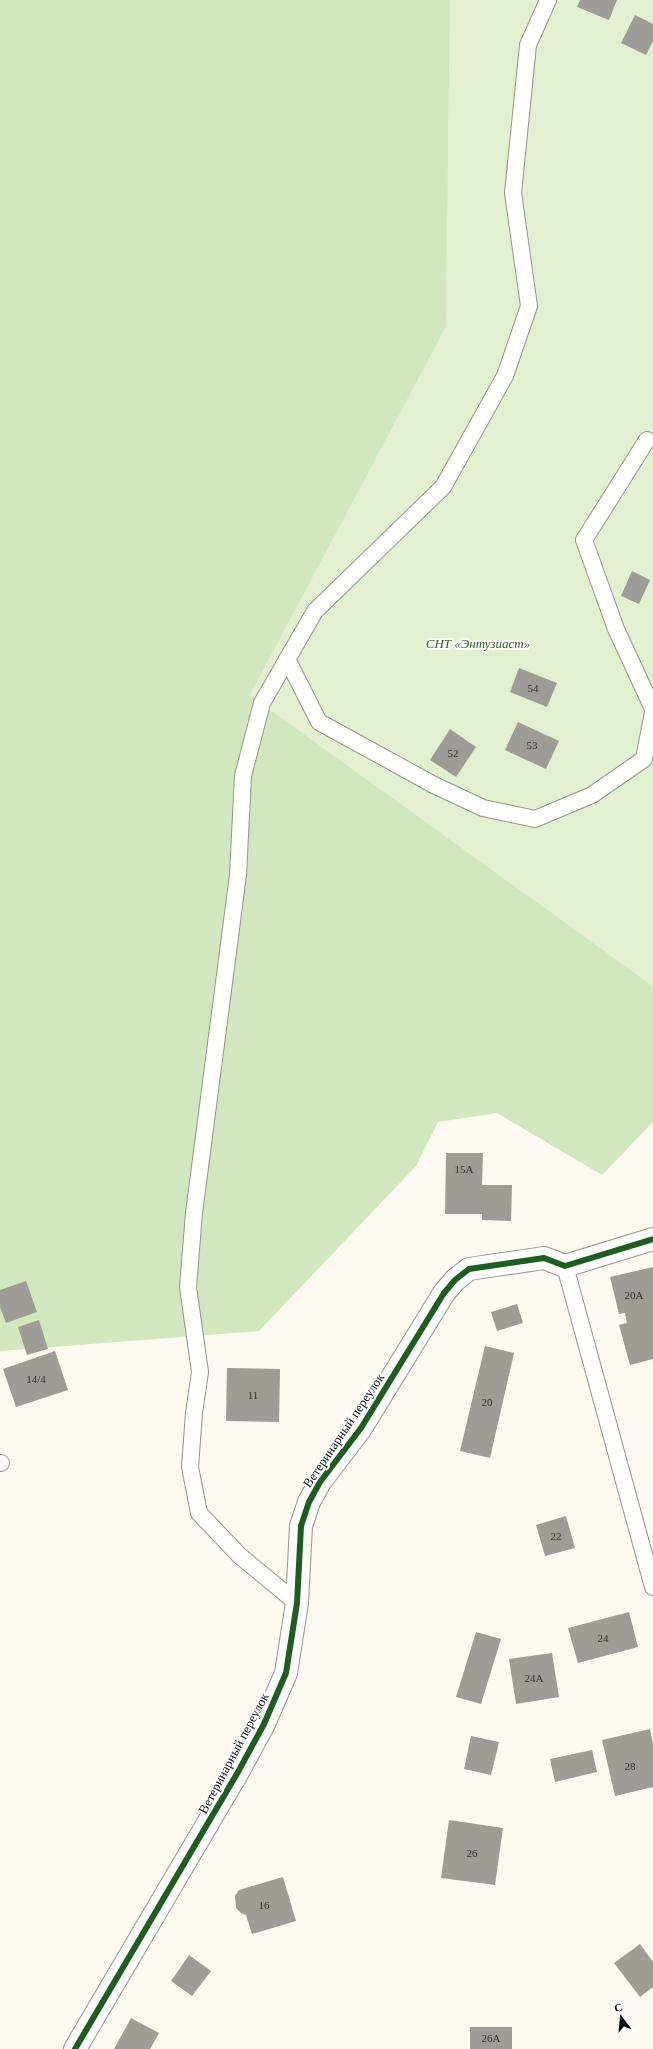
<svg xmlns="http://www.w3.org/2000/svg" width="653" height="2049" viewBox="0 0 653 2049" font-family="Georgia,serif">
<rect width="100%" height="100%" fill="#fbf9f0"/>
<path fill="#e2f0d0" d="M 450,0 L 653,0 L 653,986 L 250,695 L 446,327 Z"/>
<path fill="#d1e8be" d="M 0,0 L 450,0 L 446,327 L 250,695 L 653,986 L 653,1122 L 602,1175 L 497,1113 L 438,1122 L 416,1166 L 259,1331 L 0,1351 Z"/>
<g fill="#9e9c96">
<path d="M 580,0 L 617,0 L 609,20 L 577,7 Z"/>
<path d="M 635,15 L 653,24 L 653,41 L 646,55 L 621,43 Z"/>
<path d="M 632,571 L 650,580 L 639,604 L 621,596 Z"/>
<path d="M 519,668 L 557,683 L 547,707 L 510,692 Z"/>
<path d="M 518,722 L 559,741 L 546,769 L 505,750 Z"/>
<path d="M 450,729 L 476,747 L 456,777 L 430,760 Z"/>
<path d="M 446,1153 L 483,1153 L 482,1185 L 512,1185 L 511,1221 L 482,1220 L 482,1214 L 445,1214 Z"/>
<path d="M 653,1267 L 653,1359 L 630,1365 L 619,1325 L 627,1323 L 625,1313 L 619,1314 L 610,1277 Z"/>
<path d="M 26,1281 L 37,1312 L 6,1323 L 0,1307 L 0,1290 Z"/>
<path d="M 517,1304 L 523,1323 L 497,1331 L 491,1312 Z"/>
<path d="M 39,1320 L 48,1349 L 27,1355 L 18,1327 Z"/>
<path d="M 485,1346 L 514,1353 L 490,1458 L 460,1451 Z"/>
<path d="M 55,1351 L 68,1390 L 16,1407 L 3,1369 Z"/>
<path d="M 227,1368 L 280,1369 L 279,1422 L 226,1421 Z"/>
<path d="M 566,1516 L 575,1548 L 545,1556 L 536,1525 Z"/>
<path d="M 629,1612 L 638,1647 L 578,1663 L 568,1628 Z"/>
<path d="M 476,1632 L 501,1639 L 481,1704 L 456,1697 Z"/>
<path d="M 552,1653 L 559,1697 L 516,1704 L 509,1659 Z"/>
<path d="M 650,1729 L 653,1744 L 653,1787 L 615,1796 L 602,1740 Z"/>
<path d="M 471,1736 L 499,1742 L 491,1775 L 464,1769 Z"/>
<path d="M 592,1750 L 597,1772 L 555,1782 L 550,1759 Z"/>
<path d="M 449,1820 L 503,1828 L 495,1885 L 441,1878 Z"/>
<path d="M 283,1877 L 296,1921 L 252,1934 L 246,1915 L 241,1913 L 236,1908 L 235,1896 L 239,1890 Z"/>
<path d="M 640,1944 L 653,1962 L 653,1987 L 640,1997 L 614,1963 Z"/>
<path d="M 189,1955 L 211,1971 L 192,1996 L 171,1981 Z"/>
<path d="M 131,2018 L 159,2033 L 150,2049 L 114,2049 Z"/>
<rect x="470" y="2027" width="42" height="22"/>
</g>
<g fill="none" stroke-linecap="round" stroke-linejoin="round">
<defs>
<g id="lane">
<path d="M 647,440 L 584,540 L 616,629 L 653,709"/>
<path d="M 287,659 L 319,722 L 434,785 L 483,808 L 535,819 L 592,795 L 644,759 L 653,712"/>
<path d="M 565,1266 L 653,1587"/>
<path d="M 0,1463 L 1,1463"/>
<path d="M 297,1603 L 240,1556 L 199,1513 L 190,1467 L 194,1413 L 200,1372 L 188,1287 L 194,1213 L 238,875 L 243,776 L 262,703 L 315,611 L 443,487 L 505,376 L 529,306 L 513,193 L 528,45 L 548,0"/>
</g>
<path id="street" d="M 75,2049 L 238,1772 L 264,1724 L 286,1673 L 297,1603 L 301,1526 L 309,1502 L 320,1482 L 361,1428 L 444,1293 L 455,1280 L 469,1269 L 544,1258 L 565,1266 L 653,1239"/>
</defs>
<use href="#lane" stroke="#94938f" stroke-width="18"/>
<use href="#street" stroke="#94938f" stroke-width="24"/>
<use href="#lane" stroke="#fefefd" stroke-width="16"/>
<use href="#street" stroke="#fefefd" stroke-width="22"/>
<defs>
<path id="cycleway" d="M 75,2049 L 238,1772 L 264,1724 L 286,1673 L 297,1603 L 301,1526 L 309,1502 L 320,1482 L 361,1428 L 444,1293 L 455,1280 L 469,1269 L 544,1258 L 565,1266 L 653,1239"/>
</defs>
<use href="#cycleway" stroke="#fff" stroke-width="8"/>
<use href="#cycleway" stroke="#1b5e20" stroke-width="6"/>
</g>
<g text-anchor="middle" stroke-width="4" stroke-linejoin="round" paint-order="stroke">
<g font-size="11" fill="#30302e">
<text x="533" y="692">54</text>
<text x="532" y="749">53</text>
<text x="453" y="757">52</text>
<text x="464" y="1173">15А</text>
<text x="634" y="1299">20А</text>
<text x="36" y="1383">14/4</text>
<text x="253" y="1399">11</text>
<text x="487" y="1406">20</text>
<text x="556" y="1540">22</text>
<text x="603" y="1642">24</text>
<text x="534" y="1682">24А</text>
<text x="630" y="1770">28</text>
<text x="472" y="1857">26</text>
<text x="264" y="1909">16</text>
<text x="491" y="2042">26А</text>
</g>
<g font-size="13" font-style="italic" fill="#27641d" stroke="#fff">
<text x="478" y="648">СНТ «Энтузиаст»</text>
</g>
<g font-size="13" fill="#0c0c0c" stroke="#fff">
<text transform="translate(343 1430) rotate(-56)" y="5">Ветеринарный переулок</text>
<text transform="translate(233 1753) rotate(-62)" y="5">Ветеринарный переулок</text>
</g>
</g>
<g transform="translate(621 2017) rotate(344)" stroke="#ffffff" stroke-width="3" paint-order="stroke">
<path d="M0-3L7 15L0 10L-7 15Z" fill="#0c0c0c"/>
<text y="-6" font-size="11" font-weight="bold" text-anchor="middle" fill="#0c0c0c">С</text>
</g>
</svg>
